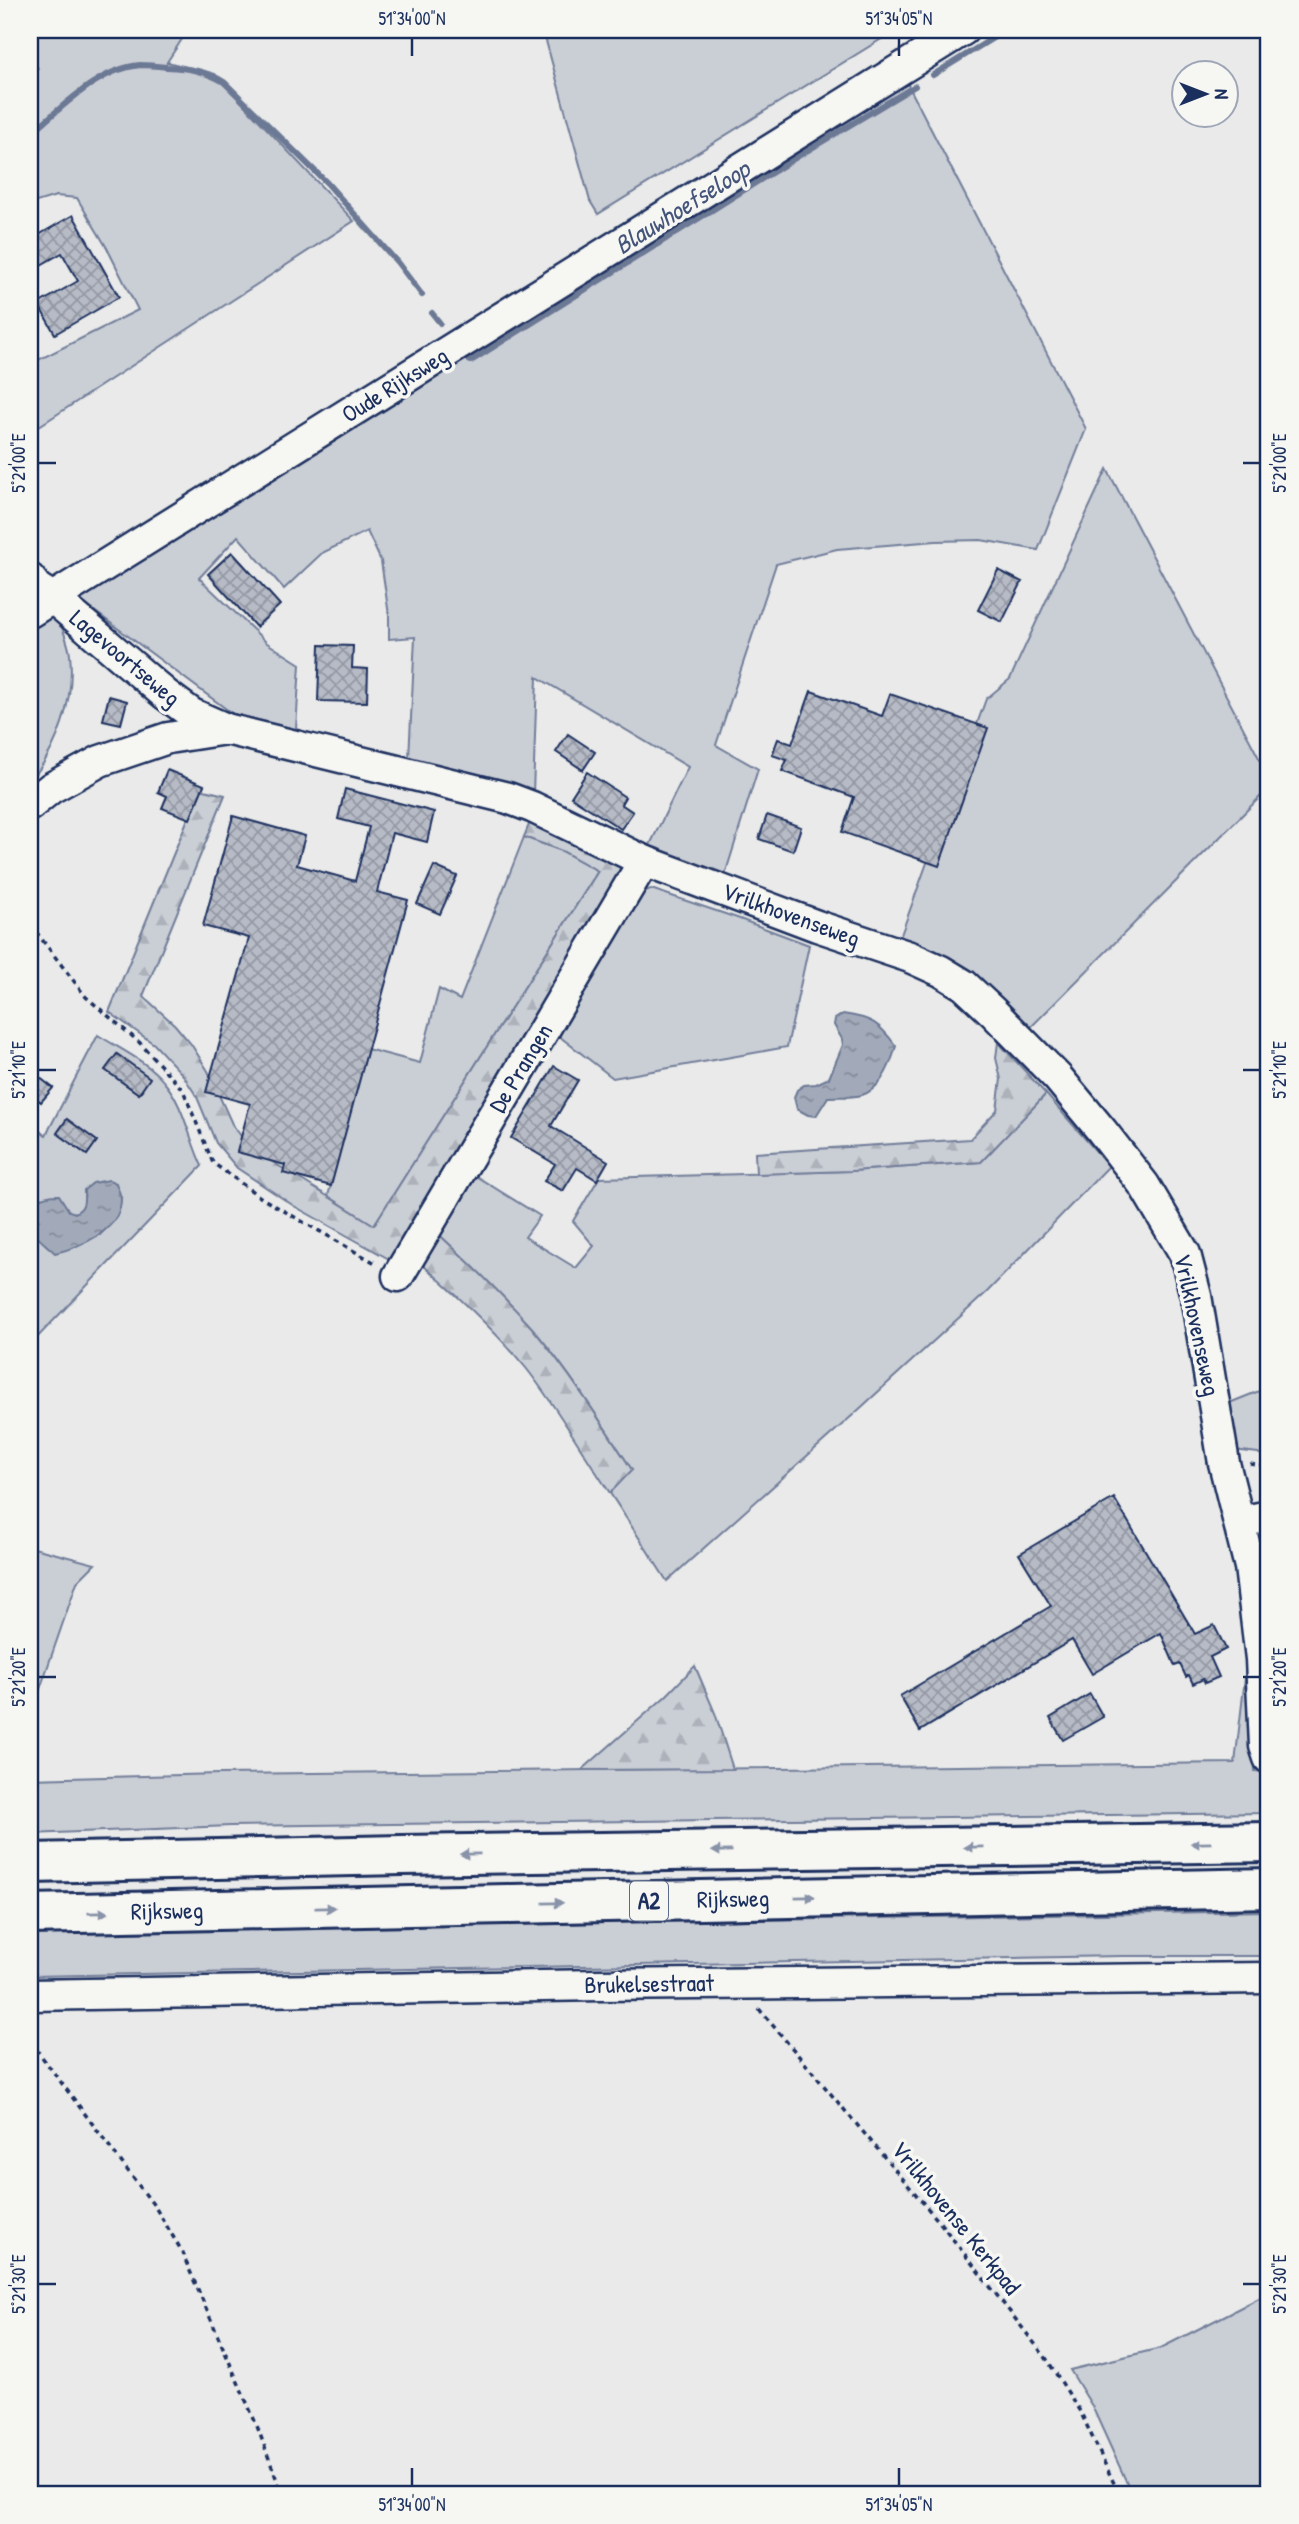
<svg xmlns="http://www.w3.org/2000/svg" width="1299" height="2524" viewBox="0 0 1299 2524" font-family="'Patrick Hand',sans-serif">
<defs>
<pattern id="forest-firs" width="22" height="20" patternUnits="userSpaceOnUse" patternTransform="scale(1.75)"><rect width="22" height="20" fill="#caced5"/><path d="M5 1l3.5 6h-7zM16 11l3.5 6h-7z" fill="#adb1b9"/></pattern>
<pattern id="water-ripples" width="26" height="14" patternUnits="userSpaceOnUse" patternTransform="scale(1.75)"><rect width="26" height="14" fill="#a2aaba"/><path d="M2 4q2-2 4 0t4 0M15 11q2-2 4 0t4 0" fill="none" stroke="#838b9a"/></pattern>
<pattern id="building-cross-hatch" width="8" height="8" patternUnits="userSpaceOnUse" patternTransform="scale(1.75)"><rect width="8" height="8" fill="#b6bbc6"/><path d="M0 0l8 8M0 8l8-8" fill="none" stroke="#9398a4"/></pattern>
</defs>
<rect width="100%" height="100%" fill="#e9eae9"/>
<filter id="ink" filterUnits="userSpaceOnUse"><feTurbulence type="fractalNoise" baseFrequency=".0143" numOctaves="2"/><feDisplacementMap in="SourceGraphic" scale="14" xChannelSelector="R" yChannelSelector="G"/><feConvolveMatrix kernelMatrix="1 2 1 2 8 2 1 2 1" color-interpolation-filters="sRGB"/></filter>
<g filter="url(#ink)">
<g fill="#caced5" stroke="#727e9a" stroke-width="2">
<path d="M 30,30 L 188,30 L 167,62 L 215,74 L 354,221 L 30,432 L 30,364 L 138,310 L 107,248 L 77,198 L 56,196 L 30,204 L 30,74 L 38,69 L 30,54 Z"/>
<path d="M 543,30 L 896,30 L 598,214 L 590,201 Z"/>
<path d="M 904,77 L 1086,429 L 1038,550 L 981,540 L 936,541 L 837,549 L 776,564 L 716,745 L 758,769 L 724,878 L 649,847 L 688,767 L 537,677 L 533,794 L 409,758 L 415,637 L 389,639 L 389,615 L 381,561 L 367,531 L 322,553 L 284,589 L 238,536 L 199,578 L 267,643 L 300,664 L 296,729 L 233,714 L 81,601 L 81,592 Z"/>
<path d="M 1107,469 L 1269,777 L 1269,788 L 1026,1032 L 897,946 L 986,699 L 1010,679 Z"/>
<path d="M 54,608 C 60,623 68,639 70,655 C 75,698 58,749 30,781 L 30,624 Z"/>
<path d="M 524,837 L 562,851 L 598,871 L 374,1225 L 328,1196 L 367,1049 L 420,1063 L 439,989 L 460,1000 Z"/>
<path d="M 651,889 L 737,918 L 809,945 L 787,1047 L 613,1078 L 555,1033 L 645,891 Z"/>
<path d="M 98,1035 C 120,1049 148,1062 164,1082 C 184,1105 189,1139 202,1166 L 30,1345 L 30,1225 L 33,1232 L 100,1235 L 117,1216 L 121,1198 L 84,1204 L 82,1209 L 75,1213 L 33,1203 L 30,1209 L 30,1124 L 46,1135 Z"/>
<path d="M 1046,1094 L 1109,1166 L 987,1292 L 854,1414 L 667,1581 L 610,1493 L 632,1470 C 601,1422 570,1373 533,1329 C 502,1294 469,1262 434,1230 L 469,1172 L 540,1216 L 525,1237 L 576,1268 L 594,1246 L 573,1221 L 599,1178 L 851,1171 L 981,1162 Z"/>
<path d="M 1269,1387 L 1269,1459 L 1258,1453 L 1234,1450 L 1227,1404 Z"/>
<path d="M 30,1547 L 95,1564 L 77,1582 L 30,1718 Z"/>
<path d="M 1249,1644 L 1255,1771 L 1269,1772 L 1269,1813 L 231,1826 L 30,1834 L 30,1779 L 220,1774 L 1235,1763 Z"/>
<path d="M 1269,1911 L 1269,1956 L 1121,1956 L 30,1976 L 30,1933 Z"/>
<path d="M 1269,2293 L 1269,2494 L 1132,2494 L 1092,2406 L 1070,2370 L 1161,2348 Z"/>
</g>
<g fill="url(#forest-firs)" stroke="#727e9a" stroke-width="2">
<path d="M 200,789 L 225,795 L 143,996 L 175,1025 L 191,1044 L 208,1071 L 232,1124 L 250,1148 L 374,1225 L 598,871 L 562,851 L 524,837 L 532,817 L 633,864 L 389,1259 L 294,1206 L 237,1168 L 216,1143 L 197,1097 L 183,1075 L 154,1044 L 109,1012 Z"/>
<path d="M 998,1042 L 1046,1094 L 981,1162 L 851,1171 L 756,1174 L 755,1153 L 970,1139 L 997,1110 L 1001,1079 L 996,1058 Z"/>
<path d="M 434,1230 C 469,1262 502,1294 533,1329 C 570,1373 601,1422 632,1470 L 610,1493 C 582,1452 557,1407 526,1368 C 493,1328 455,1293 416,1259 Z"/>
<path d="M 695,1666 L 715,1713 L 733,1769 L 582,1770 L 666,1696 Z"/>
</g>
<g fill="url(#water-ripples)" stroke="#6c7995" stroke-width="2">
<path d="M 843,1014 C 872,1018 879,1023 896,1046 C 891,1064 881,1089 862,1095 C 852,1098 838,1096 828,1097 L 816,1116 L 808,1115 L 797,1109 L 794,1097 L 797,1090 L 804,1085 L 816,1084 L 829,1078 L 843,1045 L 842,1039 L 834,1025 L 835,1019 Z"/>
<path d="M 109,1180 L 116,1183 C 117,1188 121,1194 121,1199 C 121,1231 80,1247 55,1253 C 48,1246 39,1240 33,1232 C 29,1227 30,1222 30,1216 C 30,1199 44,1195 59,1195 L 69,1211 L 75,1213 C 86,1207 84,1201 84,1190 L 93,1183 Z"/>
</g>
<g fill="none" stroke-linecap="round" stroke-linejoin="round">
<g stroke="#6c7995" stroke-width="6">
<path d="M 933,75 L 1006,30"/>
<path d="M 30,134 C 61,109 97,69 140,65 C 148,65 158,66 167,67 C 188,68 206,71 224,82 L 327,183 L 397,262 L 422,295"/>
<path d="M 432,313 L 440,323"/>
<path d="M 469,360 L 471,361 L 800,155 L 915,86"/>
</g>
</g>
<g fill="url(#building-cross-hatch)" stroke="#1b2f5e" stroke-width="2">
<path d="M 73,215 L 119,297 L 55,334 L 38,304 L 78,281 L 62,253 L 30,271 L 30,240 Z"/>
<path d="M 232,552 L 280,605 L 256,627 L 208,574 Z"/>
<path d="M 998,570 L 1022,582 L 1002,622 L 978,610 Z"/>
<path d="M 320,645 L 353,646 L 352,668 L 368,669 L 367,702 L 318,701 Z"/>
<path d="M 811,691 L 882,716 L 890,694 L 988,728 L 939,866 L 842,832 L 854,797 L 782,771 L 787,760 L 772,755 L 778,739 L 792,744 Z"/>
<path d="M 109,696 L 127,701 L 121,724 L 103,720 Z"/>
<path d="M 568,734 L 595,752 L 583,770 L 556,752 Z"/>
<path d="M 167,770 L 204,785 L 190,819 L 162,808 L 167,796 L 158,792 Z"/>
<path d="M 587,772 L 625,797 L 621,804 L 633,812 L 621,829 L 571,797 Z"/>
<path d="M 345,789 L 434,812 L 427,842 L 392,833 L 377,892 L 408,900 L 331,1186 L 283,1173 L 285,1165 L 237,1152 L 250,1104 L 206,1092 L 249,938 L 203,926 L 233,816 L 305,836 L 297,865 L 355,881 L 369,827 L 338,819 Z"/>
<path d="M 767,815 L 801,827 L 793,851 L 759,839 Z"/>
<path d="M 434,866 L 457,876 L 440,914 L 417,904 Z"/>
<path d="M 117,1054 L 150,1078 L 139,1094 L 105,1070 Z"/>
<path d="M 554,1066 L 578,1080 L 551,1126 L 608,1161 L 597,1180 L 577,1168 L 563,1191 L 544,1181 L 555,1164 L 511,1138 Z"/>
<path d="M 30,1070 L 53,1088 L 41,1102 L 30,1093 Z"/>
<path d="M 67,1119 L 97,1141 L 87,1155 L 57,1133 Z"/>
<path d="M 1114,1498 L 1195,1634 L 1214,1625 L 1226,1649 L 1210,1657 L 1219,1677 L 1205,1683 L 1203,1679 L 1193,1684 L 1189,1675 L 1186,1677 L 1180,1664 L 1175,1666 L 1161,1633 L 1092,1674 L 1072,1640 L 920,1731 L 900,1696 L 1051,1606 L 1019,1554 Z"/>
<path d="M 1090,1694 L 1103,1717 L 1063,1740 L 1050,1718 Z"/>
</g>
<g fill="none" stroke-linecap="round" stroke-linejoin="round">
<defs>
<g id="minor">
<path d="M 30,579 L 37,588 L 53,598 L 165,694 L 192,714 L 226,729"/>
<path d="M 30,612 L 963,30"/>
<path d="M 30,805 L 51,788 L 100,761 L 168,738 L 226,729 L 508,798 L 532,807 L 644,861 L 817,926 L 910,957 L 941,971 L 964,985 L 993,1012 L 1058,1078 L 1102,1131 L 1144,1185 L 1185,1254 L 1196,1296 L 1224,1463 L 1250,1567 L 1261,1659 L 1265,1746 L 1269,1758"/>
<path d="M 398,1276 L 644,861"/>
<path d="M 1240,1522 L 1269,1516"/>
<path d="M 30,1995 L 600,1985 L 1269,1978"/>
</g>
<g id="highway">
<path d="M 30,1863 L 402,1855 L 1269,1842"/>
<path d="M 30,1914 L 1269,1888"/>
</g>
</defs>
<use href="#minor" stroke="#1b2f5e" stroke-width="35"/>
<use href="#highway" stroke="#1b2f5e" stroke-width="44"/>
<g stroke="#1b2f5e" stroke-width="3.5" stroke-dasharray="5 5" stroke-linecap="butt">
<path d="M 30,924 L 86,997 L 139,1042 L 183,1090 L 213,1163 L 263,1199 L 377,1264"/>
<path d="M 1250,1464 L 1261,1466 L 1269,1481"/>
<path d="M 759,2009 L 941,2224 L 1046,2358 L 1081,2413 L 1119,2494"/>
<path d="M 30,2041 L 155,2207 L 180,2248 L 257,2426 L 282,2494"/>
</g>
<use href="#minor" stroke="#f6f6f2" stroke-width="30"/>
<use href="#highway" stroke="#f6f6f2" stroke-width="38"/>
</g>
<defs><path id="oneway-solid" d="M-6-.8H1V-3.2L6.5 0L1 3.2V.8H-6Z" transform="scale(1.75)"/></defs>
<g fill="#8892a8">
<use href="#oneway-solid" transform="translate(1201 1843) rotate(179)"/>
<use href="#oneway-solid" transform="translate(974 1847) rotate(179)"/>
<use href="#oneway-solid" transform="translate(722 1851) rotate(179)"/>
<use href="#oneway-solid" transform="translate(470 1854) rotate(179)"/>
<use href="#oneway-solid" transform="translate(805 1897) rotate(-1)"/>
<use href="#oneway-solid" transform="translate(553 1903) rotate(-1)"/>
<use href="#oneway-solid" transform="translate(325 1908) rotate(-1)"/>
<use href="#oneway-solid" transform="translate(98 1913) rotate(-1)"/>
</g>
</g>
<path fill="none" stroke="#1b2f5e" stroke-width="2.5" d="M 412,38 L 412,56M 899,38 L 899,56M 38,463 L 56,463M 1243,463 L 1260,463M 38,1070 L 56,1070M 1243,1070 L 1260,1070M 38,1677 L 56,1677M 1243,1677 L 1260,1677M 38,2284 L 56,2284M 1243,2284 L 1260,2284M 412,2468 L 412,2486M 899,2468 L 899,2486"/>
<g text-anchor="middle" stroke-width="7" stroke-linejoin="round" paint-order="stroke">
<rect fill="#f6f6f2" stroke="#5d6b8a" stroke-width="2" x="630" y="1881.5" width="38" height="39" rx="5"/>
<g font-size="23" font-weight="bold" fill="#1b2f5e">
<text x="649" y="1909">A2</text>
</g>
<g font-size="24" fill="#1b2f5e" stroke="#f6f6f2">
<text transform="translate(395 385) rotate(-32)" y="8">Oude Rijksweg</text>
<text transform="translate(125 658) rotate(40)" y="8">Lagevoortseweg</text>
<text transform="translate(791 915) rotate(20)" y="8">Vrilkhovenseweg</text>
<text transform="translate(521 1068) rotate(-59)" y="8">De Prangen</text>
<text transform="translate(1197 1325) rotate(78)" y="8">Vrilkhovenseweg</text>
<text transform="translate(733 1899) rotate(-1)" y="8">Rijksweg</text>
<text transform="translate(167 1911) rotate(-1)" y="8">Rijksweg</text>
<text transform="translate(649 1984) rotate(-1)" y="8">Brukelsestraat</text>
<text transform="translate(956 2218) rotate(51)" y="8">Vrilkhovense Kerkpad</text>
</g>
<g font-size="26" font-style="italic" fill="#44547a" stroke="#f6f6f2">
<text transform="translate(682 207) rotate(-32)" y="9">Blauwhoefseloop</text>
</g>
</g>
<rect width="1299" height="2524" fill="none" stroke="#f6f6f2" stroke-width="77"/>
<g transform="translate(1205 94) rotate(90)"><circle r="33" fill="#f6f6f2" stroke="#9ea6b7" stroke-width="2"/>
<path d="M0-5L12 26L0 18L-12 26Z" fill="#1b2f5e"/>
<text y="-10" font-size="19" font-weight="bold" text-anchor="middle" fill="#1b2f5e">N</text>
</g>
<rect x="38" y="38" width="1222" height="2448" fill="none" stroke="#1b2f5e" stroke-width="2.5"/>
<g font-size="18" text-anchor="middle" fill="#1b2f5e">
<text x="412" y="25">51°34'00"N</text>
<text x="899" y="25">51°34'05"N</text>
<text transform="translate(19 463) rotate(-90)" y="6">5°21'00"E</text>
<text transform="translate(1280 463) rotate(-90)" y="6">5°21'00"E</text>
<text transform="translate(1280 1070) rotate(-90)" y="6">5°21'10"E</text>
<text transform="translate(19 1070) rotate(-90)" y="6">5°21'10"E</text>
<text transform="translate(1280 1677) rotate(-90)" y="6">5°21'20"E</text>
<text transform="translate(19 1677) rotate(-90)" y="6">5°21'20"E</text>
<text transform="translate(19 2284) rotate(-90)" y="6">5°21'30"E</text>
<text transform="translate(1280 2284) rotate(-90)" y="6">5°21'30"E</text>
<text x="412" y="2511">51°34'00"N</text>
<text x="899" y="2511">51°34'05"N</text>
</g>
</svg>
